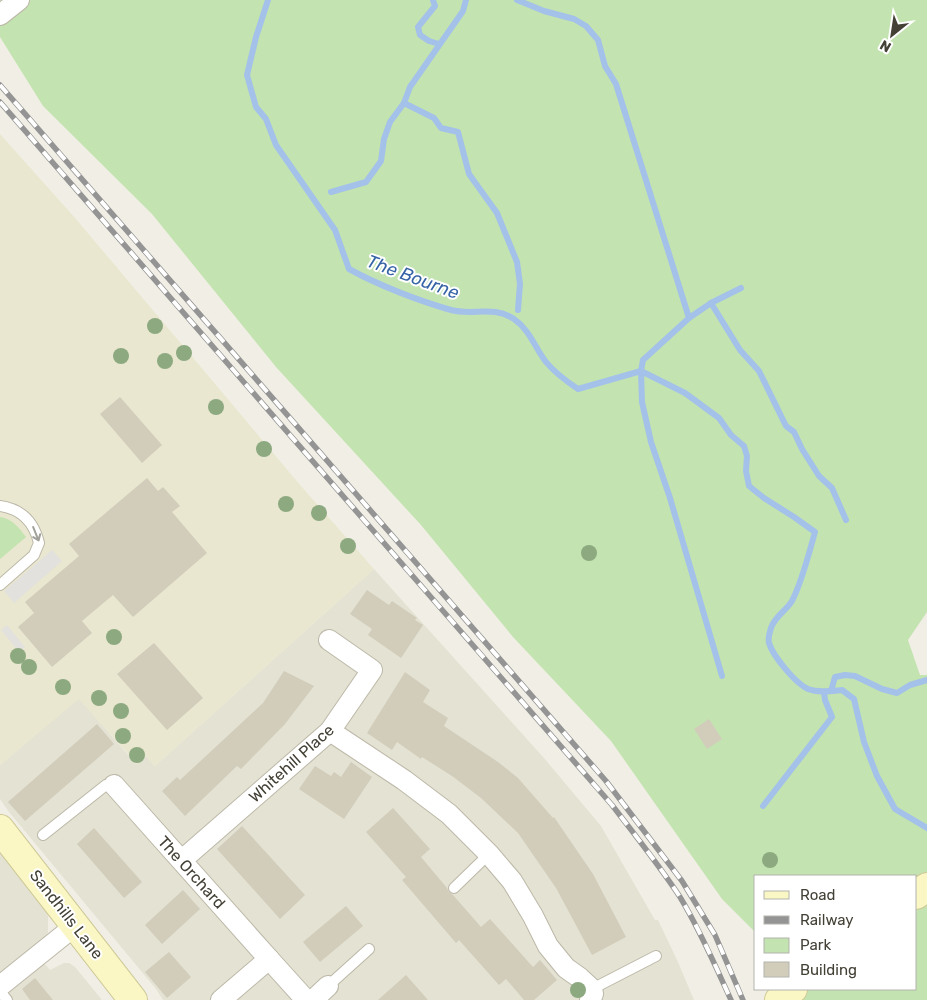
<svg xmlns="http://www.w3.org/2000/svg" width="927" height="1000" viewBox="0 0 927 1000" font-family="Rubik,sans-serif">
<rect width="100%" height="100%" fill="#f1efe5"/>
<g fill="#e4e2d3">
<path d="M 374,569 L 544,758 L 601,826 L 655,920 L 658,920 L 678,962 L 694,1000 L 163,1000 L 156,989 L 9,812 L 0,799 L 0,765 L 79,698 L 136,764 L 146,756 L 155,766 Z"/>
<path d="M 0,851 L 48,914 L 48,933 L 33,950 L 50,970 L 64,963 L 69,963 L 75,967 L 102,1000 L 0,1000 Z"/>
</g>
<path fill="#e9e7cf" d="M 0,134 L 76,219 L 301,486 L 374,569 L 155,766 L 146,756 L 137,764 L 79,699 L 0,765 Z"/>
<g fill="#c3e3b0">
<path d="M 0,0 L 927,0 L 927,612 L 908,640 L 920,675 L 927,675 L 927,1000 L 801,1000 L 793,989 L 916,989 L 916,876 L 756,876 L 756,933 L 722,899 L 611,741 L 513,637 L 421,525 L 276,367 L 152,214 L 43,106 L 0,37 Z"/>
<path d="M 0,517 C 13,519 19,528 26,537 L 0,559 Z"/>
</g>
<g fill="#e2e1dd">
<path d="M 52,550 L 62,561 L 14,603 L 4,591 Z"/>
<path d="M 7,625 L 25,647 L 19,652 L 1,630 Z"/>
</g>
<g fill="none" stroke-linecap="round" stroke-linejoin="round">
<g stroke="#a4c1ea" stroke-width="6">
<path d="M 268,0 L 256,37 L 247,75 L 256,107 L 266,119 L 276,145 L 335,230 L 349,269 C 378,285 419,301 451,310 C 473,316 493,305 514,319 C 530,330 535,348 546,362 C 555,373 566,381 578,389 L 641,371 L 642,402 L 651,442 L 670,498 L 722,676"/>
<path d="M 433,0 L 435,6 L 418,27 L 420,35 L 429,41 L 439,44"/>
<path d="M 466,0 L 463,11 L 410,87 L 404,103 L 434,118 L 441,128 L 458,132 L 469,174 L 497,213 L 517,262 L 520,284 L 518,310"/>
<path d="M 517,0 L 544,11 L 574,19 L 586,26 L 598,40 L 605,66 L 616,84 L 689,318 L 643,360 L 641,371 L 685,393 L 719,418 L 731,435 L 744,446 L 747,456 L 746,471 L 749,486 L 764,498 L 794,517 L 815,532 C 809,553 802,582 792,601 C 786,611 775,616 771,628 C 770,631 768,639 769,643 C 773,656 795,683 808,689 C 818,693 831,691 842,690 L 854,699 L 864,742 L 877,776 L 895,809 L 927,828"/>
<path d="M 331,192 L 366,182 L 381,161 L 384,139 L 390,122 L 404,103"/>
<path d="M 711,303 L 741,288"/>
<path d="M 689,318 L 711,303 L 740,350 L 759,371 L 786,426 L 794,432 L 802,449 L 819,476 L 832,488 L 846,520"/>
<path d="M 831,691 L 835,677 L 845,675 L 855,676 L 882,689 L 897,693 L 910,685 L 927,680"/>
<path d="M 763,806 L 832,717 L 825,700 L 824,692"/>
</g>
</g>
<g fill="#d2cdbb">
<path d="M 120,397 L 162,445 L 142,463 L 100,414 Z"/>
<path d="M 147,478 L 158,491 L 163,487 L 180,506 L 172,512 L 207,553 L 133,617 L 113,595 L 82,621 L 92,633 L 52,667 L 18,627 L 34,613 L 25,602 L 79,556 L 69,544 Z"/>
<path d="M 367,590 L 389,605 L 392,601 L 417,618 L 415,620 L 423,625 L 401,658 L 368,635 L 372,629 L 350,614 Z"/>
<path d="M 154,643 L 203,698 L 167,730 L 117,674 Z"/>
<path d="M 284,671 L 314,686 L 285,724 L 241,769 L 237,766 L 185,816 L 162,791 L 177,777 L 180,780 L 263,703 Z"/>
<path d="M 405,672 L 430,690 L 423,702 L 448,718 L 444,726 L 498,762 L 518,778 L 553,818 L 554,817 L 593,874 L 626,937 L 592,955 L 556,888 L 518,833 L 481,798 L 452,776 L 422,757 L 421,759 L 397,742 L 392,750 L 367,733 Z"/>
<path d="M 709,719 L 722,739 L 707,749 L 694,729 Z"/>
<path d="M 97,724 L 114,744 L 25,821 L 8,802 Z"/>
<path d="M 351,762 L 372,777 L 344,819 L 299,789 L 315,766 L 331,776 L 334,772 L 341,777 Z"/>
<path d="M 393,808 L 430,849 L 421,857 L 447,888 L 449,892 L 453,895 L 481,927 L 490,919 L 533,967 L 540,960 L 557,980 L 534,1000 L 524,1000 L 506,979 L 499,985 L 459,940 L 456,943 L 402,880 L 406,877 L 366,832 Z"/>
<path d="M 242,826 L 305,895 L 280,919 L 217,849 Z"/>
<path d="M 94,828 L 142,882 L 124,898 L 77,844 Z"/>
<path d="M 183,890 L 200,909 L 162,944 L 145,925 Z"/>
<path d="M 346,906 L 363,926 L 320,962 L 303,942 Z"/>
<path d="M 169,952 L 191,977 L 167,998 L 145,972 Z"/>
<path d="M 406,975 L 428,1000 L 378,1000 Z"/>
<path d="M 35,978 L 53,1000 L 30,1000 L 22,989 Z"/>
</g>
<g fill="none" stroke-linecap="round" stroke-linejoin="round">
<defs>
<g id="lane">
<path d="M 0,506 C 21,509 34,522 39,543 L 34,555 L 0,585"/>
<path d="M 43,835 L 106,785 L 114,785"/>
<path d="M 454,888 L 489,854"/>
<path d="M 328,986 L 369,949"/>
<path d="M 592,989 L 656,956"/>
<path d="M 0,991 L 7,1000"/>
</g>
<g id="street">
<path d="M 0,15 L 19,0"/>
<path d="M 330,731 L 404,780 L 449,814 L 489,854 L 512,881 L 533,916 L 548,946 L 566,968 L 580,978 L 592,989 L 593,994 L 590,1000"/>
<path d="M 114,785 L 269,959 L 221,1000"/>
<path d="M 182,860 L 330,731 L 372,670 L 329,640"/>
<path d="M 269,959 L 306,1000"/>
<path d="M 0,986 L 76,925"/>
<path d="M 313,1000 L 328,986"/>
</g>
<g id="secondary">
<path d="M 0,829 L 133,1000"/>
<path d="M 916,895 L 927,887"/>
<path d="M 779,1000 L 793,989"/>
</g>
</defs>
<use href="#lane" stroke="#bcb8a8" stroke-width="12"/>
<use href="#street" stroke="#bcb8a8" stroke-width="22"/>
<use href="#secondary" stroke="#cec997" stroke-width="30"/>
<use href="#lane" stroke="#fff" stroke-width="10"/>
<use href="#street" stroke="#fff" stroke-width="20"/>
<use href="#secondary" stroke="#faf7c5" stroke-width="28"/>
<defs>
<g id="rail">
<path d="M 0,85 L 606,781 L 682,881 L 715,935 L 743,1000"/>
<path d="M 0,102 L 612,805 C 635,835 659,865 680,897 C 700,930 715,965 731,1000"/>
</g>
</defs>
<use href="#rail" stroke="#949494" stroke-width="5.5"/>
<use href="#rail" stroke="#fff" stroke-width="4" stroke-dasharray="11" stroke-linecap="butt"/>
</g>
<g fill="#8ca980">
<circle cx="155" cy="326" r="8"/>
<circle cx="184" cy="353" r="8"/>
<circle cx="121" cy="356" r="8"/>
<circle cx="165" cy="361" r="8"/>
<circle cx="216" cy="407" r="8"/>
<circle cx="264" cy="449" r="8"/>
<circle cx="286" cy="504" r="8"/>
<circle cx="319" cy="513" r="8"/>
<circle cx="348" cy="546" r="8"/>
<circle cx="589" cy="553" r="8"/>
<circle cx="114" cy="637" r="8"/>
<circle cx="18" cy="656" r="8"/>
<circle cx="29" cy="667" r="8"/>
<circle cx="63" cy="687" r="8"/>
<circle cx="99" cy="698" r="8"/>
<circle cx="121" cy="711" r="8"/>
<circle cx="123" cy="736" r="8"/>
<circle cx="137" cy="755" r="8"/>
<circle cx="770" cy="860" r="8"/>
<circle cx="578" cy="990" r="8"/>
</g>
<defs><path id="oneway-shaft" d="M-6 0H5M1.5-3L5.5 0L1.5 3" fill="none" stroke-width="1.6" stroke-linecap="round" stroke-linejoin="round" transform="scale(1.25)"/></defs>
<use stroke="#a1a09a" href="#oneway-shaft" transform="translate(36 534) rotate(68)"/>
<g text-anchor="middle" stroke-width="4" stroke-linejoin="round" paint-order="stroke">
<g font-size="16" fill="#434035" stroke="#fff">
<text transform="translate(291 763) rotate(-42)" y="6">Whitehill Place</text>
<text transform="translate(192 872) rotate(48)" y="6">The Orchard</text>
<text transform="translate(67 914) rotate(52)" y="6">Sandhills Lane</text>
</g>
<g font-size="18" font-style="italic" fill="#3663a6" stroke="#fff">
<text transform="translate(413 277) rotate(20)" y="6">The Bourne</text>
</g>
</g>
<rect x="754" y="875" width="162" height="115" fill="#ffffff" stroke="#b4b3ae"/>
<rect x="764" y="891" width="25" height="8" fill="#faf7c5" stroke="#b4b3ae"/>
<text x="800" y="900" font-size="15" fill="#434035">Road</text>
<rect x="764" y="916" width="25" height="8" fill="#949494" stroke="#b4b3ae"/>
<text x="800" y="925" font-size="15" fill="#434035">Railway</text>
<rect x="764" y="938" width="25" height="15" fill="#c3e3b0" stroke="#b4b3ae"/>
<text x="800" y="950" font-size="15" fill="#434035">Park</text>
<rect x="764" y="962" width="25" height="15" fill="#d2cdbb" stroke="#b4b3ae"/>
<text x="800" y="975" font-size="15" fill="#434035">Building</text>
<g transform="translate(892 35) rotate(210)" stroke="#ffffff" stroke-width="4" paint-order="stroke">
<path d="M0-4L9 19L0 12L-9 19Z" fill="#434035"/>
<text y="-8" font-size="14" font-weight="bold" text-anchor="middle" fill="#434035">N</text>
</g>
</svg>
